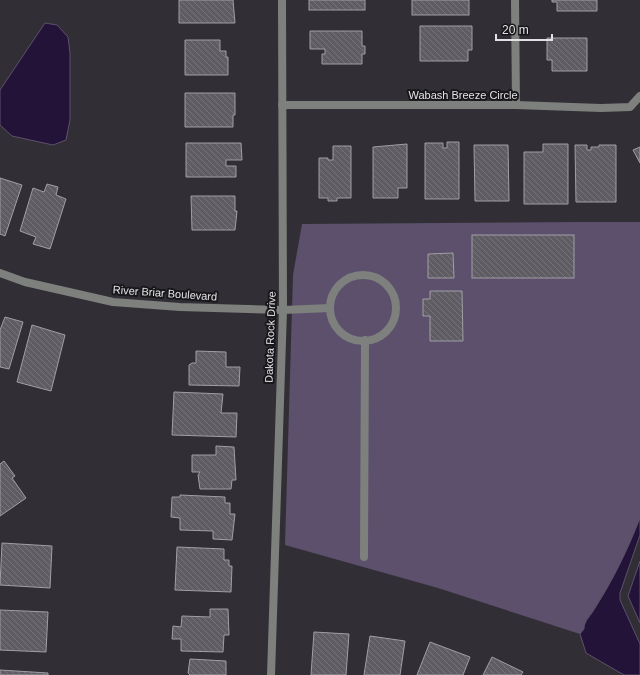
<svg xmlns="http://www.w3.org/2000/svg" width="640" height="675" viewBox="0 0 640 675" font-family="Helvetica,sans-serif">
<defs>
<pattern id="building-back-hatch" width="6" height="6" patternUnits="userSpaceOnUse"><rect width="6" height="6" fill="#5f5c63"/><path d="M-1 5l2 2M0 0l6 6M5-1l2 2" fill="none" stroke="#767379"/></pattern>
</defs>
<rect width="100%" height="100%" fill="#312f35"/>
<path fill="#5c506d" d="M 584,222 L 640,222 L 640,518 C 628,549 613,580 595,608 C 591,616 584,620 584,629 L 580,634 L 438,588 L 285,545 L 293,275 L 302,224 Z"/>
<g fill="#241338" stroke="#5d516c">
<path d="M 45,23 L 57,25 L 68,37 L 70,53 L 70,120 L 66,140 L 53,145 L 12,136 L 0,125 L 0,90 Z"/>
<path d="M 640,518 L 640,535 L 620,593 L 620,600 L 640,644 L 640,675 L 624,675 L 586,653 L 580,634 L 584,629 C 584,620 591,616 595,608 C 613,580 628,549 640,518 Z"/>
<path d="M 640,561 L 640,623 L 628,596 Z"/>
</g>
<g fill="url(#building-back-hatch)" stroke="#a19ea6">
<path d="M 179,0 L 233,0 L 235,23 L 179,23 Z"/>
<rect x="309" y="0" width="56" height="10"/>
<rect x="412" y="0" width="57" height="15"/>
<path d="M 552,0 L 597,0 L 597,11 L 557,11 L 557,2 L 552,2 Z"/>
<path d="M 420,26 L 472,26 L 472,50 L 468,50 L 468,61 L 420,61 Z"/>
<path d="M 310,31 L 362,31 L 362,46 L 365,46 L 365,54 L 362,54 L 362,64 L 322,64 L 322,54 L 325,54 L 325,49 L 310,49 Z"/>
<path d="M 547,38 L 587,38 L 587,71 L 552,71 L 552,60 L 547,60 Z"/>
<path d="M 185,40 L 220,40 L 220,51 L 226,51 L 226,57 L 228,57 L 228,75 L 185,75 Z"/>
<path d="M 185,93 L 235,93 L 235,115 L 233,115 L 233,127 L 185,127 Z"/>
<path d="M 447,142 L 459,142 L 459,199 L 425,199 L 425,143 L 443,143 L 443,148 L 447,148 Z"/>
<path d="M 186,143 L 241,143 L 242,160 L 226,160 L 226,166 L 236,166 L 236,177 L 186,177 Z"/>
<path d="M 407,144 L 407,188 L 398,188 L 398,198 L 373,198 L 373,147 Z"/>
<path d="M 543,144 L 568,144 L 568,204 L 524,204 L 524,152 L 543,152 Z"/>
<path d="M 474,145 L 508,145 L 509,201 L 475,201 Z"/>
<path d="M 575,145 L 587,145 L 587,150 L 591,150 L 591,147 L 599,147 L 599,145 L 616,145 L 616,202 L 576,202 Z"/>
<path d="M 333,146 L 351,146 L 351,198 L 337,198 L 337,201 L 328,201 L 328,198 L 319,198 L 319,158 L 328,158 L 328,160 L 333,160 Z"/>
<path d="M 640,147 L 640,163 L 633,150 Z"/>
<path d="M 0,178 L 22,185 L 5,236 L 0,234 Z"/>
<path d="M 47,184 L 58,187 L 56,195 L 66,199 L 50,249 L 33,244 L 36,237 L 20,231 L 33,188 L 44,192 Z"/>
<path d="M 191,196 L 235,196 L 235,211 L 237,211 L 235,230 L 192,230 Z"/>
<rect x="472" y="235" width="102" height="43"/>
<path d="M 453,253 L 454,278 L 428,278 L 428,254 Z"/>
<path d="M 430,291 L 462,291 L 463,341 L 430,341 L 430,316 L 423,316 L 423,299 L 430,299 Z"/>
<path d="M 5,317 L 23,322 L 9,369 L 0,367 L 0,330 Z"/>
<path d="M 32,325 L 65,335 L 51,391 L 17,382 Z"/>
<path d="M 196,351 L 226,352 L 226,367 L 240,367 L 239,386 L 189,385 L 189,365 L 192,363 L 196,363 Z"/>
<path d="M 174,392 L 223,394 L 221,413 L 237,413 L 236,437 L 172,435 Z"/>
<path d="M 216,446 L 234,447 L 236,480 L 232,480 L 231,489 L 200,489 L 198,475 L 200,472 L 192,472 L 192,455 L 216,455 Z"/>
<path d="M 4,461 L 15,476 L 12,478 L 26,498 L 0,516 L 0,464 Z"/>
<path d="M 180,495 L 225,497 L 225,503 L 230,503 L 230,514 L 235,514 L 232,540 L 213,539 L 213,531 L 180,530 L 180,518 L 171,517 L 172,497 L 180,497 Z"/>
<path d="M 2,543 L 52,546 L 50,588 L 0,585 Z"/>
<path d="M 177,547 L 224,549 L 224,560 L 229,560 L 229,566 L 232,566 L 231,592 L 175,590 Z"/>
<path d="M 210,609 L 228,609 L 229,635 L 224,635 L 223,652 L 181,651 L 181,639 L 172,639 L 173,626 L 181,627 L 182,616 L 210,617 Z"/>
<path d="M 0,610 L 48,612 L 46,652 L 0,650 Z"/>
<path d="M 314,632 L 349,634 L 346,675 L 311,675 Z"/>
<path d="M 370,636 L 405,641 L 400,675 L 364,675 Z"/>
<path d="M 430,642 L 470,657 L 463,675 L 417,675 Z"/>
<path d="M 492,657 L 523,672 L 521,675 L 483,675 Z"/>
<path d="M 190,659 L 226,661 L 226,675 L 190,675 L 188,673 Z"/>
<path d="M 0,670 L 48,673 L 48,675 L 0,675 Z"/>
</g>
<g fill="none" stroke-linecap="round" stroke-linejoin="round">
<g stroke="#7d807d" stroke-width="8">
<circle cx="363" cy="308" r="33"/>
<path d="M 283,310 L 330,308"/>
<path d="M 364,557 L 365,340"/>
</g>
<g stroke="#7d807d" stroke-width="8">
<path d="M 515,0 L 516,105"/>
<path d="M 282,105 L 516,105 L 601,108 L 630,107 L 640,96"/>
<path d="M 0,273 L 25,282 L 113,302 L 180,307 L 283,310"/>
<path d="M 271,675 L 283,310 L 282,0"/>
</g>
</g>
<g text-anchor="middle" stroke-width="4" stroke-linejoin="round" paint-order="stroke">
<g font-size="11" fill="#e3e1e5" stroke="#18171a">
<text x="463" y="99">Wabash Breeze Circle</text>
<text transform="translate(165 293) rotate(4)" y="4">River Briar Boulevard</text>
<text transform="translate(270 337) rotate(-88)" y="4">Dakota Rock Drive</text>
</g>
</g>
<path d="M496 34v6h56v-6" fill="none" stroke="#e3e1e5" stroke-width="2"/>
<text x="502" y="34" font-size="12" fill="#e3e1e5" stroke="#18171a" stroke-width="3" paint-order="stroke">20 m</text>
</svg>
